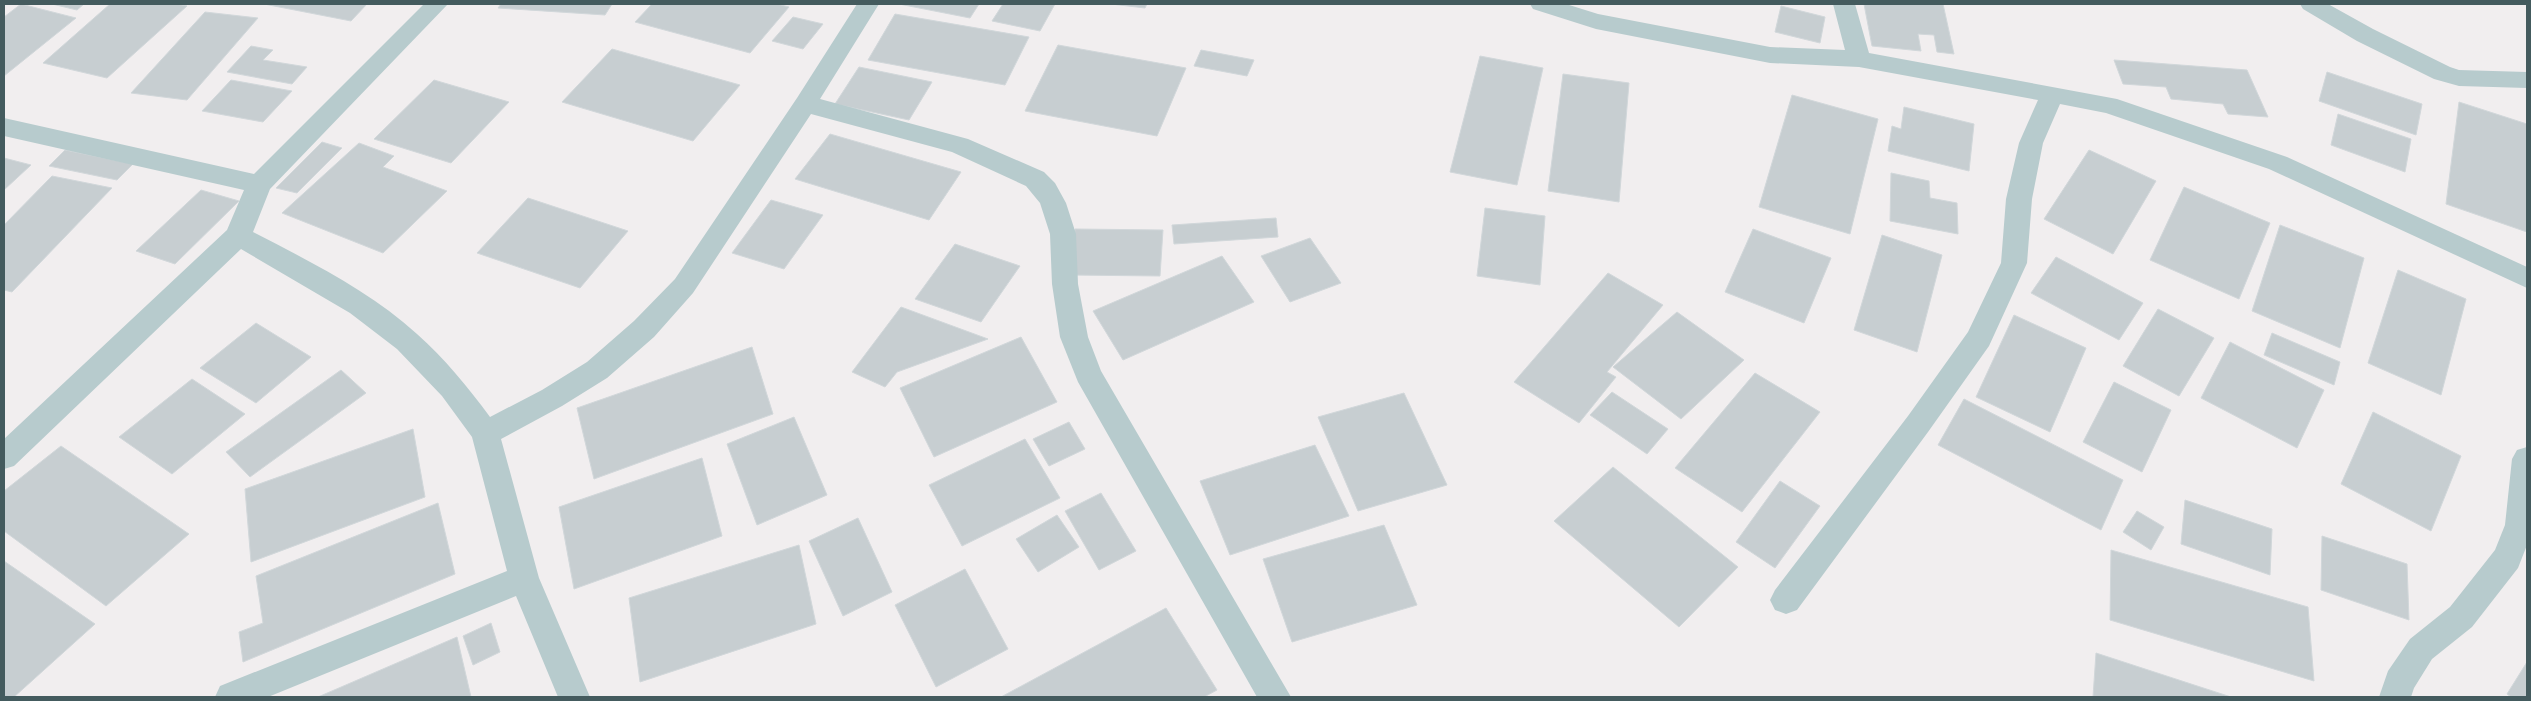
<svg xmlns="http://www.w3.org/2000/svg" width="2531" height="701" viewBox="0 0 2531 701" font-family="Ubuntu,sans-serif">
<rect width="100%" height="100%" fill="#f1eeef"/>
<g fill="#c7ced1" stroke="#d1d7da">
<path d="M 21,4 L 76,18 L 4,76 L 4,17 Z"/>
<path d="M 52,4 L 84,4 L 77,10 Z"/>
<path d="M 110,4 L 176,4 L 187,6 L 107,78 L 43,63 Z"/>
<path d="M 264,4 L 367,4 L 351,21 Z"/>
<path d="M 501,4 L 612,4 L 605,15 L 498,8 Z"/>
<path d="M 652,4 L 777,4 L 789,7 L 750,53 L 635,22 Z"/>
<path d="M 899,4 L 979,4 L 970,18 Z"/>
<path d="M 1003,4 L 1055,4 L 1040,31 L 992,21 Z"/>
<path d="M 1111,4 L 1147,4 L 1145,8 Z"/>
<path d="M 1864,4 L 1943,4 L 1954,54 L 1937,52 L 1934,35 L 1918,34 L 1921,51 L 1872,46 Z"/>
<path d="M 1781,6 L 1825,17 L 1820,43 L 1775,32 Z"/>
<path d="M 205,12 L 258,18 L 187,100 L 131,93 Z"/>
<path d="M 895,14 L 1029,37 L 1005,85 L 868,60 Z"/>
<path d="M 793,17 L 823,24 L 803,49 L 772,41 Z"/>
<path d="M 1058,45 L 1186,68 L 1157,136 L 1025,111 Z"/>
<path d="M 251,46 L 273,50 L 263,60 L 307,67 L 292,84 L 227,72 Z"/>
<path d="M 612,49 L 740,85 L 693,141 L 562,102 Z"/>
<path d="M 1201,50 L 1254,60 L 1247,76 L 1194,66 Z"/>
<path d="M 1480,56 L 1543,68 L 1517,185 L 1450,172 Z"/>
<path d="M 2114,60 L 2247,70 L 2268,117 L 2228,114 L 2223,104 L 2171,99 L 2166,87 L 2123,84 Z"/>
<path d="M 859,67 L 932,82 L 909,120 L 835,104 Z"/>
<path d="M 2327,72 L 2422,104 L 2416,135 L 2319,101 Z"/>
<path d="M 1563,74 L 1629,83 L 1619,202 L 1548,191 Z"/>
<path d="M 231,80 L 292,91 L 263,122 L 202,111 Z"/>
<path d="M 434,80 L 509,102 L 451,163 L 374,139 Z"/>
<path d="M 1792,95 L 1878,119 L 1850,234 L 1759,207 Z"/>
<path d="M 2459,102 L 2527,124 L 2527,232 L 2446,204 Z"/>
<path d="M 1904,107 L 1974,124 L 1969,171 L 1888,151 L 1892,126 L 1901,129 Z"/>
<path d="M 2338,114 L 2411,139 L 2405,172 L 2331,145 Z"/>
<path d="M 830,134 L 961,172 L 929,220 L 795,179 Z"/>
<path d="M 322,142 L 342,148 L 297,193 L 276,188 Z"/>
<path d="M 359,143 L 394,156 L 383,167 L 447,191 L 383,253 L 282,213 Z"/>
<path d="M 65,150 L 133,164 L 117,180 L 49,166 Z"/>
<path d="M 2089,150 L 2156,181 L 2113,254 L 2044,219 Z"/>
<path d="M 4,158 L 31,165 L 4,190 Z"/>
<path d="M 1891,173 L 1929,181 L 1930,198 L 1957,203 L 1958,234 L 1890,221 Z"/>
<path d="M 52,176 L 112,188 L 12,292 L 4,290 L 4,225 Z"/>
<path d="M 2184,187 L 2270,223 L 2239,299 L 2150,260 Z"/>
<path d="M 201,190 L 239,201 L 175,264 L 136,251 Z"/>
<path d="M 528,198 L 628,231 L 580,288 L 477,253 Z"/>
<path d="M 771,200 L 823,215 L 784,269 L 732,253 Z"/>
<path d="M 1485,208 L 1545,216 L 1540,285 L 1477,276 Z"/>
<path d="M 1276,218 L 1278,237 L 1174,244 L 1172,225 Z"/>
<path d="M 2280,225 L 2364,258 L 2340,348 L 2252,311 Z"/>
<path d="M 1075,229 L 1163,230 L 1160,276 L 1070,275 Z"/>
<path d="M 1753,229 L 1831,258 L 1804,323 L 1725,292 Z"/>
<path d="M 1882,235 L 1942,255 L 1917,352 L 1854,330 Z"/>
<path d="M 1310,238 L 1341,283 L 1290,302 L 1261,256 Z"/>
<path d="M 955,244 L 1020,266 L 981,322 L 915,299 Z"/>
<path d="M 1222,256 L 1254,302 L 1123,360 L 1093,311 Z"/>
<path d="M 2056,257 L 2143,303 L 2119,340 L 2031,293 Z"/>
<path d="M 2398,270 L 2466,299 L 2441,395 L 2368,363 Z"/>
<path d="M 1608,273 L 1663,305 L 1607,372 L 1616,377 L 1579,423 L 1514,382 Z"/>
<path d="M 901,307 L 988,339 L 897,372 L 885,387 L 852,372 Z"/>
<path d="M 2158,309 L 2214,338 L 2179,396 L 2123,366 Z"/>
<path d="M 1677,312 L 1744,360 L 1681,419 L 1613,367 Z"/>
<path d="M 2014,315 L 2086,348 L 2050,432 L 1976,397 Z"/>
<path d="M 256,323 L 311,357 L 256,403 L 200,368 Z"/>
<path d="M 2272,333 L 2340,362 L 2334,385 L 2264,355 Z"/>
<path d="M 1021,337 L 1057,402 L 934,457 L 900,388 Z"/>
<path d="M 2230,342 L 2324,390 L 2297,448 L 2201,398 Z"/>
<path d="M 752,347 L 773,414 L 594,479 L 577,408 Z"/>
<path d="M 341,370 L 366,393 L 250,477 L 226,452 Z"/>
<path d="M 1755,373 L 1820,412 L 1742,512 L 1675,468 Z"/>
<path d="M 192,379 L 245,414 L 172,474 L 119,437 Z"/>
<path d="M 2114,382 L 2171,410 L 2142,472 L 2083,442 Z"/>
<path d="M 1612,392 L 1668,429 L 1647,454 L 1590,415 Z"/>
<path d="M 1404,393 L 1447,485 L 1358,511 L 1318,417 Z"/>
<path d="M 1964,399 L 2123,480 L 2101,530 L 1938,445 Z"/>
<path d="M 2373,412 L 2461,456 L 2431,531 L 2341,484 Z"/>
<path d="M 794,417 L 827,495 L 757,525 L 727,444 Z"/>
<path d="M 1069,422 L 1085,449 L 1049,466 L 1033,439 Z"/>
<path d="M 413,429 L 425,497 L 251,562 L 245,489 Z"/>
<path d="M 1025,439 L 1060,498 L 962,546 L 929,485 Z"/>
<path d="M 1315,445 L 1349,516 L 1230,555 L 1200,481 Z"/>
<path d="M 61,446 L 189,534 L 106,606 L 4,531 L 4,491 Z"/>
<path d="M 702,458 L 722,536 L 574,589 L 559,507 Z"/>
<path d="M 1613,467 L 1738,567 L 1679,627 L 1554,521 Z"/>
<path d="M 1780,481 L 1820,506 L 1775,568 L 1736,542 Z"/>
<path d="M 1101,493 L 1136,551 L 1099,570 L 1065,511 Z"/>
<path d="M 2185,500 L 2272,529 L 2270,575 L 2181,544 Z"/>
<path d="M 438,503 L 455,574 L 243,662 L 239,632 L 263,623 L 256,576 Z"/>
<path d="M 2137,511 L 2164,527 L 2151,550 L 2123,532 Z"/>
<path d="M 1057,515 L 1079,547 L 1038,572 L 1016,539 Z"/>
<path d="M 858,518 L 892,592 L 843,616 L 809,541 Z"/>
<path d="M 1384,525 L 1417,605 L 1292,642 L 1263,559 Z"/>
<path d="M 2322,536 L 2407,564 L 2409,620 L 2321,590 Z"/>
<path d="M 799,545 L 816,624 L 640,682 L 629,598 Z"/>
<path d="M 2111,550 L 2308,607 L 2314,681 L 2110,620 Z"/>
<path d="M 4,561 L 95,624 L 14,697 L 4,697 Z"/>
<path d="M 965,569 L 1008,649 L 936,687 L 895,605 Z"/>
<path d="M 1166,608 L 1217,690 L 1204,697 L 1001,697 Z"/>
<path d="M 491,623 L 500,652 L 473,665 L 463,636 Z"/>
<path d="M 457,637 L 471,697 L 318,697 Z"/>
<path d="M 2096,653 L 2231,697 L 2093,697 Z"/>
<path d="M 2527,662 L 2527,697 L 2511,697 L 2507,694 Z"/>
</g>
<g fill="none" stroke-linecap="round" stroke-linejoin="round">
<g fill="#b7cbcd" fill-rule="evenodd">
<path d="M 424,4 L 448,4 L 270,189 L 253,232 C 309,261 370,291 417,334 C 445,359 468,387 490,417 L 542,390 L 587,362 L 634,321 L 675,279 L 797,98 L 857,4 L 879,4 L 820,99 L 968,139 L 1044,172 L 1055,183 L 1066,203 L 1076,234 L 1078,284 L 1088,337 L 1101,371 L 1291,697 L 1257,697 L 1078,382 L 1060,337 L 1052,284 L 1050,234 L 1040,203 L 1026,186 L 952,152 L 811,114 L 693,293 L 654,337 L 607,378 L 562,406 L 501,439 L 539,578 L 590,697 L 558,697 L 516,596 L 268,697 L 215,697 L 220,686 L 507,571 L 472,437 L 442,396 L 397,349 L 350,313 L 241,249 L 14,466 L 4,469 L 4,439 L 227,230 L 244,190 L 4,136 L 4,118 L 254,174 Z"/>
<path d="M 1530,4 L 1566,4 L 1598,14 L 1770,47 L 1845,50 L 1833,4 L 1855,4 L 1869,53 L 2117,99 L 2287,157 L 2527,267 L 2527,288 L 2269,169 L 2106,113 L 2060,104 L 2043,143 L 2032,199 L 2027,263 L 1989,346 L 1928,432 L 1797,610 L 1786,614 L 1775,610 L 1770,600 L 1775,590 L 1908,416 L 1968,332 L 2001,263 L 2006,199 L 2019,143 L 2038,100 L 1859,67 L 1770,63 L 1596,29 L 1533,9 Z"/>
<path d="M 2300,4 L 2328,4 L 2373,29 L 2450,67 L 2459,70 L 2527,72 L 2527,88 L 2459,86 L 2434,79 L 2357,41 L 2303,9 Z"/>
<path d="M 2527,447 L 2527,545 L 2518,568 L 2472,627 L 2432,659 L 2414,688 L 2411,697 L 2379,697 L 2388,671 L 2410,639 L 2450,607 L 2495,550 L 2505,525 L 2512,459 L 2517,450 Z"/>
</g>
</g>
<rect width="2531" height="701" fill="none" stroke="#445b5e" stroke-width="10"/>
</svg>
